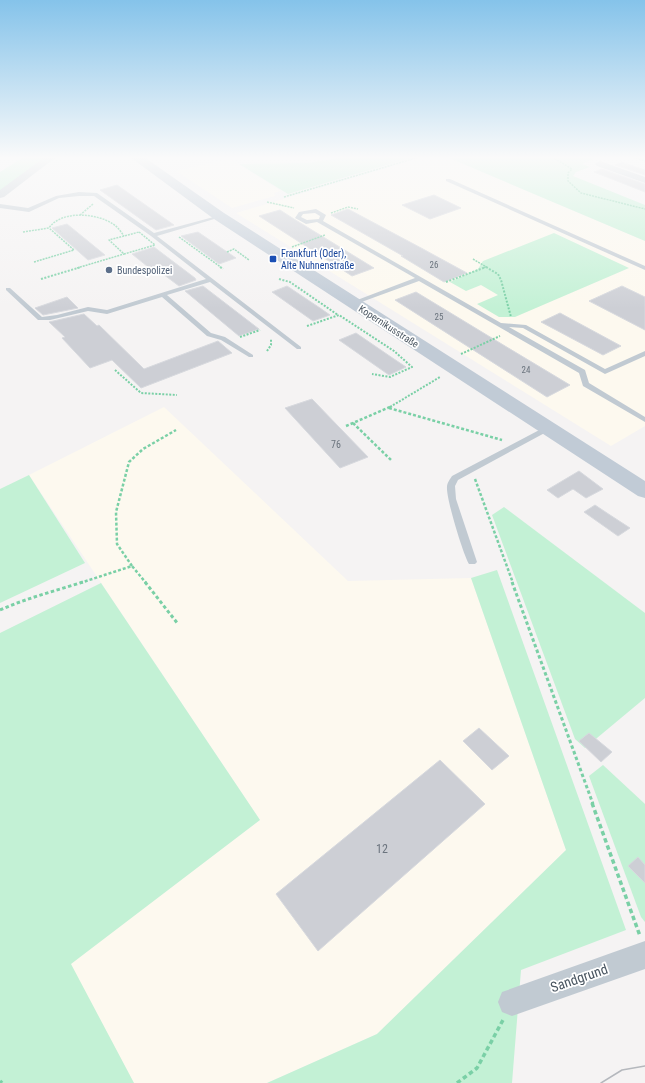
<svg xmlns="http://www.w3.org/2000/svg" width="645" height="1083" viewBox="0 0 645 1083" font-family="'Roboto Condensed',sans-serif">
<rect width="100%" height="100%" fill="#f5f3f3"/>
<g fill="#fdf9ef">
<path d="M 424,157 L 447,157 L 645,241 L 645,426 L 611,446 L 236,213 Z"/>
<path d="M 230,159 L 239,164 L 281,191 L 274,193 L 275,196 L 232,208 L 176,171 Z"/>
<path d="M 164,407 L 348,581 L 471,578 L 566,850 L 377,1034 L 267,1083 L 134,1083 L 70,964 L 260,820 L 29,475 Z"/>
</g>
<g fill="#c3f1d5">
<path d="M 24,157 L 58,157 L 0,194 L 0,172 Z"/>
<path d="M 343,157 L 414,157 L 288,194 L 239,164 L 309,163 Z"/>
<path d="M 447,157 L 591,157 L 593,159 L 582,164 L 590,167 L 576,172 L 573,176 L 645,205 L 645,241 Z"/>
<path d="M 554,233 L 629,268 L 515,317 L 499,317 L 477,304 L 498,295 L 481,285 L 466,291 L 450,282 L 478,269 L 483,261 Z"/>
<path d="M 29,475 L 85,563 L 0,603 L 0,489 Z"/>
<path d="M 504,507 L 645,613 L 645,698 L 585,748 L 575,739 L 492,515 Z"/>
<path d="M 497,570 L 626,930 L 521,970 L 512,1083 L 267,1083 L 377,1034 L 566,850 L 471,578 Z"/>
<path d="M 101,583 L 260,820 L 71,964 L 134,1083 L 0,1083 L 0,633 Z"/>
<path d="M 603,765 L 645,804 L 645,922 L 641,917 L 589,776 Z"/>
</g>
<g fill="#cdcfd5" stroke="#d7d9de">
<path d="M 622,162 L 645,170 L 645,175 L 615,165 Z"/>
<path d="M 602,169 L 645,184 L 645,192 L 594,172 Z"/>
<path d="M 117,185 L 174,225 L 156,230 L 100,190 Z"/>
<path d="M 434,195 L 461,208 L 430,219 L 402,205 Z"/>
<path d="M 348,209 L 423,249 L 467,273 L 444,282 L 401,256 L 403,256 L 331,215 Z"/>
<path d="M 280,210 L 294,219 L 374,268 L 352,276 L 259,216 Z"/>
<path d="M 67,224 L 105,255 L 88,260 L 52,228 Z"/>
<path d="M 198,232 L 236,258 L 219,264 L 181,236 Z"/>
<path d="M 154,247 L 195,278 L 196,280 L 179,286 L 163,274 L 158,275 L 132,254 Z"/>
<path d="M 203,286 L 259,329 L 239,336 L 185,291 Z"/>
<path d="M 287,286 L 320,308 L 330,315 L 313,321 L 272,292 Z"/>
<path d="M 622,286 L 645,297 L 645,330 L 589,301 Z"/>
<path d="M 416,292 L 505,346 L 570,385 L 547,397 L 395,300 Z"/>
<path d="M 67,297 L 78,308 L 43,315 L 35,308 Z"/>
<path d="M 560,313 L 621,346 L 603,355 L 541,322 Z"/>
<path d="M 84,314 L 97,326 L 99,325 L 144,369 L 218,341 L 232,353 L 141,388 L 112,360 L 90,368 L 62,338 L 65,337 L 49,322 Z"/>
<path d="M 356,333 L 394,359 L 406,367 L 389,375 L 339,340 Z"/>
<path d="M 312,399 L 338,426 L 368,457 L 340,468 L 285,408 Z"/>
<path d="M 579,471 L 603,489 L 586,498 L 573,489 L 558,498 L 547,490 Z"/>
<path d="M 595,505 L 610,515 L 630,528 L 618,536 L 584,512 Z"/>
<path d="M 479,728 L 509,756 L 492,770 L 463,741 Z"/>
<path d="M 589,733 L 612,752 L 601,762 L 579,741 Z"/>
<path d="M 440,760 L 485,804 L 318,951 L 276,894 Z"/>
<path d="M 638,857 L 645,865 L 645,883 L 628,866 Z"/>
</g>
<g fill="none" stroke-linecap="round" stroke-linejoin="round">
<g stroke="#7ad0a6" stroke-width="1.5" stroke-dasharray="2 1" stroke-linecap="butt">
<path d="M 552,157 L 572,169 L 568,173 L 568,181 L 581,193 L 645,209"/>
<path d="M 633,157 L 645,161"/>
<path d="M 284,197 L 419,157"/>
<path d="M 267,202 L 294,208"/>
<path d="M 331,213 L 348,207 L 358,209"/>
<path d="M 80,215 L 93,204"/>
<path d="M 23,232 L 49,228 C 61,210 97,213 113,224 C 118,227 121,232 124,236"/>
<path d="M 139,232 L 155,245 L 124,254 L 109,240 Z"/>
<path d="M 179,237 L 222,268"/>
<path d="M 292,247 L 325,235"/>
<path d="M 227,252 L 234,249 L 249,260"/>
<path d="M 473,259 L 488,268"/>
<path d="M 34,262 L 74,250 L 49,228"/>
<path d="M 77,268 L 124,254"/>
<path d="M 483,268 L 486,267"/>
</g>
<g stroke="#7ad0a6" stroke-width="2" stroke-dasharray="2 1.5" stroke-linecap="butt">
<path d="M 220,267 L 223,269"/>
<path d="M 486,267 L 498,274 L 501,280 L 511,317"/>
<path d="M 41,279 L 81,267"/>
<path d="M 279,279 L 290,282 L 338,315"/>
<path d="M 446,282 L 486,267"/>
<path d="M 307,326 L 339,315 L 394,351 L 412,367 L 390,377 L 372,374"/>
<path d="M 240,337 L 260,330"/>
<path d="M 267,351 L 271,345 L 271,339"/>
<path d="M 461,354 L 500,336"/>
<path d="M 115,370 L 141,393 L 177,395"/>
<path d="M 390,407 L 440,377"/>
</g>
<g stroke="#7ad0a6" stroke-width="2.5" stroke-dasharray="3 2" stroke-linecap="butt">
<path d="M 389,408 L 502,440"/>
<path d="M 353,423 L 391,460"/>
<path d="M 346,426 L 392,406"/>
<path d="M 475,479 L 513,583"/>
<path d="M 132,566 L 117,544 L 116,512 L 129,462 L 143,449 L 176,430"/>
<path d="M 80,583 L 132,566 L 146,583"/>
</g>
<g stroke="#7ad0a6" stroke-width="3" stroke-dasharray="3.5 2.5" stroke-linecap="butt">
<path d="M 145,582 L 178,624"/>
<path d="M 512,582 L 593,804"/>
<path d="M 0,610 C 27,598 55,591 83,582"/>
</g>
<g stroke="#7ad0a6" stroke-width="3.5" stroke-dasharray="4.5 3" stroke-linecap="butt">
<path d="M 592,803 L 640,936"/>
<path d="M 0,1081 L 2,1083"/>
<path d="M 457,1083 L 477,1068 L 503,1020"/>
</g>
<g fill="#c1cad2" fill-rule="evenodd">
<path d="M 446,179 L 450,179 L 645,266 L 645,270 L 446,181 Z"/>
<path d="M 79,192 L 97,193 L 154,233 L 221,215 L 221,217 L 157,236 L 301,347 L 301,349 L 297,349 L 210,282 L 167,295 L 211,333 L 225,337 L 253,355 L 253,357 L 249,357 L 221,340 L 207,336 L 162,297 L 107,314 L 88,311 L 50,320 L 38,320 L 6,290 L 6,288 L 10,288 L 42,317 L 57,315 L 88,307 L 107,310 L 206,279 L 151,236 L 94,196 L 79,196 L 59,198 L 29,212 L 0,208 L 0,204 L 28,208 L 56,196 Z"/>
<path d="M 316,209 L 326,215 L 323,221 L 501,323 L 526,325 L 605,369 L 645,351 L 645,356 L 605,374 L 523,328 L 509,327 L 585,370 L 589,383 L 645,417 L 645,422 L 583,386 L 579,373 L 419,281 L 356,304 L 352,304 L 352,302 L 415,278 L 317,222 L 306,224 L 295,218 L 299,212 ZM 315,213 L 320,216 L 319,219 L 307,220 L 301,217 L 303,214 Z"/>
<path d="M 545,427 L 551,427 L 552,429 L 458,480 L 455,486 L 456,499 L 477,562 L 475,564 L 469,564 C 463,554 446,498 447,487 C 447,483 450,479 452,476 Z"/>
</g>
<g fill="#c1cad2" fill-rule="evenodd">
<path d="M 45,157 L 56,157 L 4,197 L 0,198 L 0,190 Z"/>
<path d="M 600,161 L 645,177 L 645,183 L 597,166 L 595,164 Z"/>
<path d="M 645,941 L 645,969 L 512,1016 L 502,1012 L 498,1002 L 502,992 Z"/>
</g>
<path fill="#c1cbd6" fill-rule="evenodd" d="M 130,157 L 144,157 L 224,213 L 645,481 L 645,498 L 638,496 L 214,219 Z"/>
<path stroke="#b5b8bd" stroke-width="1.5" d="M 601,1083 L 622,1070 L 645,1066"/>
</g>
<linearGradient id="sky" x2="0" y2="1"><stop stop-color="#85c3ea"/><stop offset="0.51" stop-color="#fafafa"/><stop offset="1" stop-color="#fafafa" stop-opacity="0"/></linearGradient>
<rect width="645" height="309" fill="url(#sky)"/>
<rect fill="#1a4fb4" stroke="#fff" stroke-width="1.5" x="269" y="255" width="8" height="8" rx="2"/>
<circle fill="#5c6f8a" stroke="#fff" stroke-width="1.5" cx="109" cy="270" r="4"/>
<g text-anchor="middle" stroke-width="3.5" stroke-linejoin="round" paint-order="stroke">
<g font-size="9" fill="#6b747e">
<text x="434" y="268">26</text>
<text x="439" y="320">25</text>
<text x="526" y="373">24</text>
</g>
<g font-size="10" fill="#164399" stroke="#fff" text-anchor="start">
<text x="281" y="257">Frankfurt (Oder),<tspan x="281" dy="12">Alte Nuhnenstraße</tspan></text>
</g>
<g font-size="10" fill="#4e5e75" stroke="#fff" text-anchor="start">
<text x="117" y="274">Bundespolizei</text>
</g>
<g font-size="10" fill="#4a5661" stroke="#fff">
<text transform="translate(389 326) rotate(33)" y="4">Kopernikusstraße</text>
</g>
<g font-size="10" fill="#6b747e">
<text x="336" y="448">76</text>
</g>
<g font-size="12" fill="#6b747e">
<text x="382" y="853">12</text>
</g>
<g font-size="14" fill="#4a5661" stroke="#fff">
<text transform="translate(579 978) rotate(-19)" y="5">Sandgrund</text>
</g>
</g>
</svg>
